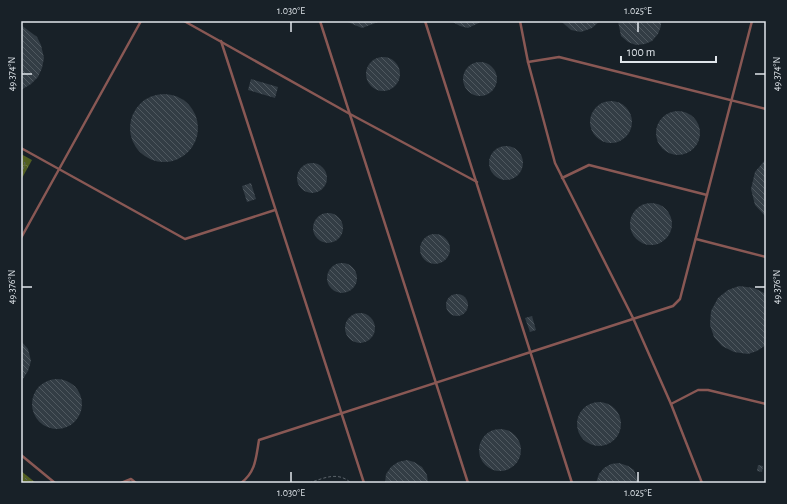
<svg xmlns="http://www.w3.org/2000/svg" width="787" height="504" viewBox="0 0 787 504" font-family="'Alegreya Sans',sans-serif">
<defs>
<pattern id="forest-crowns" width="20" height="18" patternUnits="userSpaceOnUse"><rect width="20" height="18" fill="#515e21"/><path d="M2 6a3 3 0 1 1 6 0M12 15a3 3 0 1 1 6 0" fill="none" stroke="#6a7541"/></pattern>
<pattern id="building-back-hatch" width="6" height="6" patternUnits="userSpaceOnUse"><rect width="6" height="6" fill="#333d45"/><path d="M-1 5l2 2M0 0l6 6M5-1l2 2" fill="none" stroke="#505960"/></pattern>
</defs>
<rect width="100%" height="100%" fill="#182128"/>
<g fill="url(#forest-crowns)">
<path d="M 21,154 L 32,160 L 21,180 Z"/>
<path d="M 21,471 L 36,483 L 21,483 Z"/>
</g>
<g fill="url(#building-back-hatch)">
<path d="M 345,21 L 381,21 L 362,28 Z"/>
<path d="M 451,21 L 483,21 L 468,28 L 460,26 Z"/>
<path d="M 561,21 L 600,21 L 592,28 L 581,32 L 571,30 Z"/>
<path d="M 618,21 L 661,21 L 661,26 L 658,34 L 652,41 L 645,44 L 636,45 L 628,42 L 621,36 Z"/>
<path d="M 21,25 L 37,37 L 41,45 L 44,58 L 42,68 L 38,77 L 31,84 L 21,90 Z"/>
<circle cx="383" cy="74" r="17"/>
<circle cx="480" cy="79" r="17"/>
<path d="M 251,79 L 278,87 L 275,98 L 248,90 Z"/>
<circle cx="164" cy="128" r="34"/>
<circle cx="611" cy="122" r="21"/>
<circle cx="678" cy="133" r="22"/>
<circle cx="506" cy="163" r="17"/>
<path d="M 766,159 L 766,217 L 755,205 L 751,189 L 755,172 Z"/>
<circle cx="312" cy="178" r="15"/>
<path d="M 251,183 L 256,199 L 247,202 L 242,186 Z"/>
<circle cx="651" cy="224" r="21"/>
<circle cx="328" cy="228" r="15"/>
<circle cx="435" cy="249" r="15"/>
<circle cx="342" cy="278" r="15"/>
<path d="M 739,286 L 754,288 L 766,294 L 766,345 L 757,351 L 748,354 L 734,352 L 722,346 L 714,337 L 710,325 L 711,311 L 718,298 L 728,290 Z"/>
<circle cx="457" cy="305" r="11"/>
<circle cx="360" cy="328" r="15"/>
<path d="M 532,316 L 536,330 L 530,332 L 525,318 Z"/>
<path d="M 21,341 L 28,349 L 31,361 L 28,371 L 21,382 Z"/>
<circle cx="57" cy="404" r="25"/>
<circle cx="599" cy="424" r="22"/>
<circle cx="500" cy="450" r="21"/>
<path d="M 407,460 L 414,462 L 422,467 L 427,475 L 428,483 L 385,483 L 386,474 L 391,467 L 398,462 Z"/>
<path d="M 619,463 L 628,466 L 634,470 L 639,483 L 596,483 L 599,474 L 604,468 L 611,464 Z"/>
<path d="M 758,465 L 763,466 L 762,472 L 757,471 Z"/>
</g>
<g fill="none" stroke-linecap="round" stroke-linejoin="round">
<g stroke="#5c646b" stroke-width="1" stroke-dasharray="3 2" stroke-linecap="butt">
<path d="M 21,158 L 25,163 L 21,178"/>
<path d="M 21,475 L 31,483"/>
<path d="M 309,483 C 324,478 338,471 351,483"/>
</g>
<g stroke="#895854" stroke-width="2.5">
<path d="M 184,21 L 350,114 L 477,182"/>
<path d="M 320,21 L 468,483"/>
<path d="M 425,21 L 572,483"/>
<path d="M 520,21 L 528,62 L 555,163 L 633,318 L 671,404 L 702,483"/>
<path d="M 221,41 L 364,483"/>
<path d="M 528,62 L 559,57 L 766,109"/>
<path d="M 21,148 L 185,239 L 275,210"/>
<path d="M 562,178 L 589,165 L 707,195"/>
<path d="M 21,238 L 141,21"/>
<path d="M 696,239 L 766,257"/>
<path d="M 671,404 L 698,390 L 708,390 L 766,404"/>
<path d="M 21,455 L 55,483"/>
<path d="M 121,483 L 131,479 L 136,483"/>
<path d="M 241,483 C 256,472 256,457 259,440 L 673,306 L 680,299 L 752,21"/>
</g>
</g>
<path fill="none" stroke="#dfe5ea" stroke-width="1.5" d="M 291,22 L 291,32M 638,22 L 638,32M 22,74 L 32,74M 755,74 L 765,74M 22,287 L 32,287M 755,287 L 765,287M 291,472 L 291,482M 638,472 L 638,482"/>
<rect width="787" height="504" fill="none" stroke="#182128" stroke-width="44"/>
<path d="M621 56v6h95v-6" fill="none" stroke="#dfe5ea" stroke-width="2"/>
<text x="627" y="56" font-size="12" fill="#dfe5ea" stroke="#182128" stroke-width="3" paint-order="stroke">100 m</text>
<rect x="22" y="22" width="743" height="460" fill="none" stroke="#dfe5ea" stroke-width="1.5"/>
<g font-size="10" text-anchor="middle" fill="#dfe5ea">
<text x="291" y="14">1.030°E</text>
<text x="638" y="14">1.025°E</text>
<text transform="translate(776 74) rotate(-90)" y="4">49.374°N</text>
<text transform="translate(11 74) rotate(-90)" y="4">49.374°N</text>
<text transform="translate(776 287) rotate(-90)" y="4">49.376°N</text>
<text transform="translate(11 287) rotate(-90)" y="4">49.376°N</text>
<text x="291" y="496">1.030°E</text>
<text x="638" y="496">1.025°E</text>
</g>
</svg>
